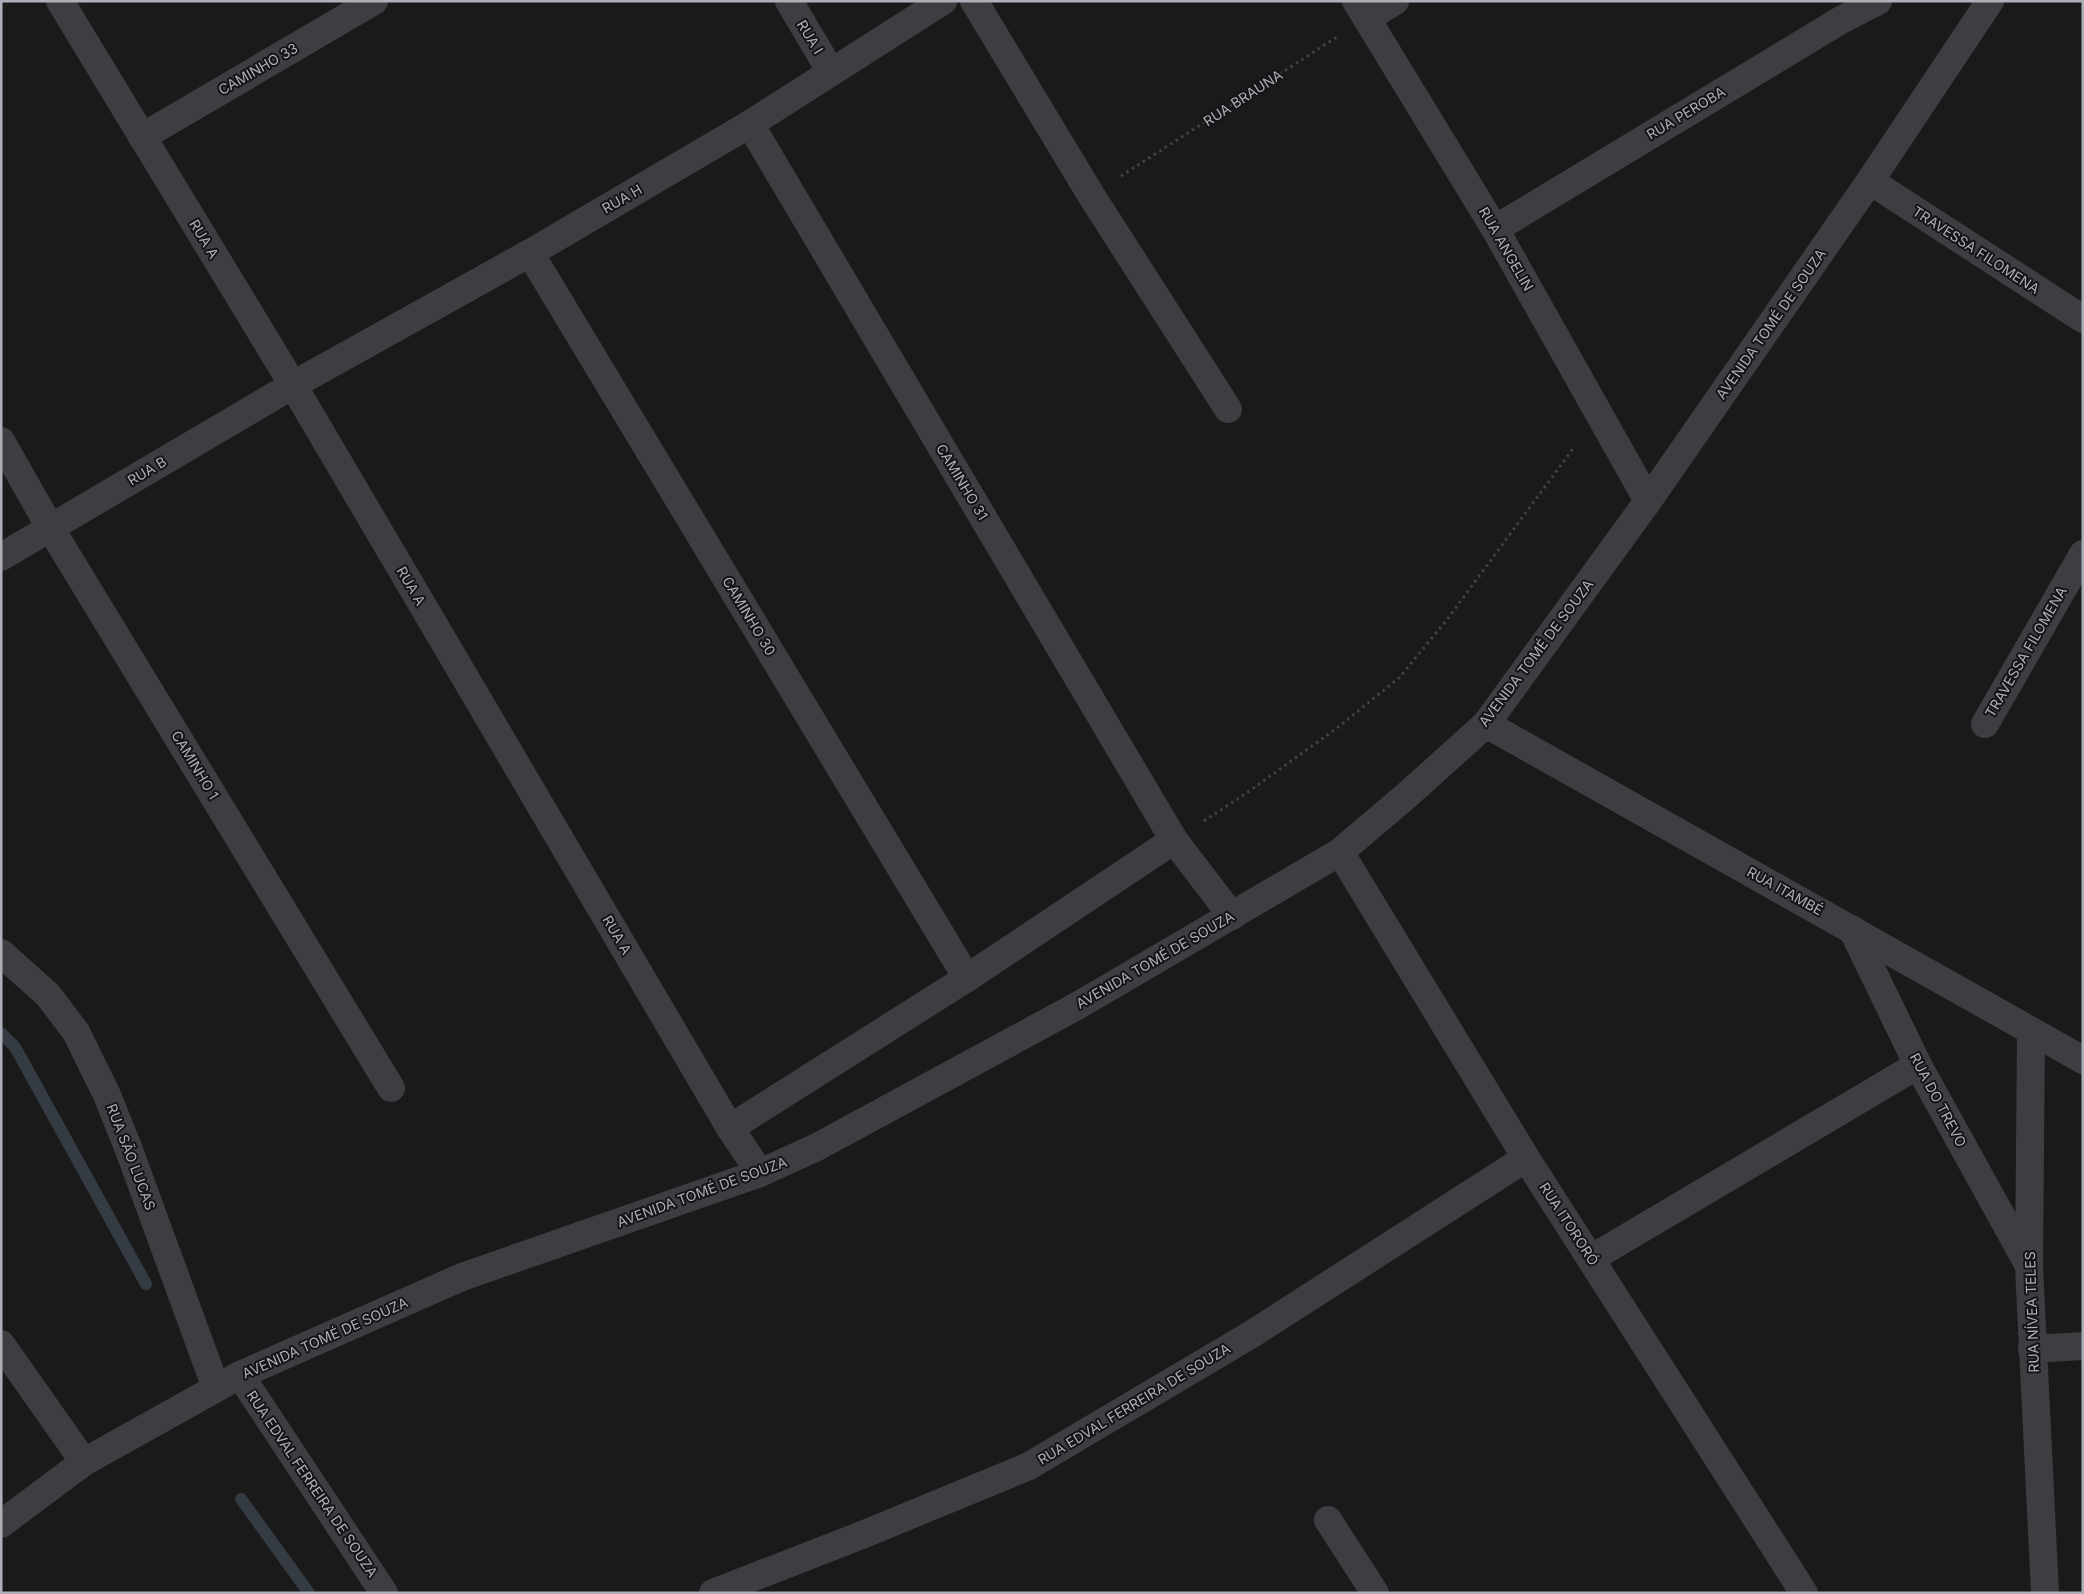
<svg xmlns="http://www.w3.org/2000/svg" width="2084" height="1594" viewBox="0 0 2084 1594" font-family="Inter,sans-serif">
<rect width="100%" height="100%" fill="#1a1a1b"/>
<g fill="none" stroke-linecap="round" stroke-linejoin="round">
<g stroke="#343b43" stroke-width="12">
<path d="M 1,1033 L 15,1047 L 146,1284"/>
<path d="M 241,1499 L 309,1593"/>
</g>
<g stroke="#414247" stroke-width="3" stroke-dasharray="2.5 4" stroke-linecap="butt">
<path d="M 1121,176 L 1337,37"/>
<path d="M 1204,821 L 1248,792 L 1337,728 L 1399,678 L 1446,621 L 1575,446"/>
</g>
<g stroke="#3d3d42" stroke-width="28">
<path d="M 60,1 L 293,385 L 730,1128 L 760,1173"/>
<path d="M 789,1 L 831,72"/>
<path d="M 974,1 L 1091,195 L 1228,409"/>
<path d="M 1356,1 L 1495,229 L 1648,501"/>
<path d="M 1367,18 L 1395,1"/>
<path d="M 750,124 L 1174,840 L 1232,916"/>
<path d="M 142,137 L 374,1"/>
<path d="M 1870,181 L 2083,319"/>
<path d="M 1495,229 L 1841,20 L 1878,1"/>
<path d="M 530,253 L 967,978"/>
<path d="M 1,441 L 51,529 L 391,1088"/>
<path d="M 1,557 L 293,385 L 530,253 L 750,124 L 943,1"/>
<path d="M 1486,724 L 2083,1060"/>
<path d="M 1985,724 L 2083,554"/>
<path d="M 1340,852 L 1526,1158 L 1804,1593"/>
<path d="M 1852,929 L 1918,1065 L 2028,1264"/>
<path d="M 1,953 L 48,995 L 76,1032 L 107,1095 L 129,1150 L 216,1388"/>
<path d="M 2031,1031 L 2029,1267 L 2045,1593"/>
<path d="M 730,1128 L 967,978 L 1174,840"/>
<path d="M 1592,1258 L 1918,1065"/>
<path d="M 1,1344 L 84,1462"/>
<path d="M 2032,1349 L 2083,1346"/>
<path d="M 240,1375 L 384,1593"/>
<path d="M 1328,1520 L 1375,1593"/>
<path d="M 1,1524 L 84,1462 L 240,1375 L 462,1277 L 760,1173 L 817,1147 L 1077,1006 L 1340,852 L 1406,796 L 1486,724 L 1648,501 L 1870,181 L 1990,1"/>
<path d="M 713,1593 L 862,1535 L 1029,1466 L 1252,1334 L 1526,1158"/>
</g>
</g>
<g text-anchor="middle" stroke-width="4" stroke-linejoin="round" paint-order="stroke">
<g font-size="14" fill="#adb0b9" stroke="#151416">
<text transform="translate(810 37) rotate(59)" y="5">RUA I</text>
<text transform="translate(258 69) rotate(-30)" y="5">CAMINHO 33</text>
<text transform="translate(1243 98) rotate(-33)" y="5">RUA BRAUNA</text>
<text transform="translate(1686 113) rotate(-31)" y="5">RUA PEROBA</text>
<text transform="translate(622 199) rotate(-30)" y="5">RUA H</text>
<text transform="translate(204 239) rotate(59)" y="5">RUA A</text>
<text transform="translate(1506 249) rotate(60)" y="5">RUA ANGELIN</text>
<text transform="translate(1976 250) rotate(33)" y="5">TRAVESSA FILOMENA</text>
<text transform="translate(1771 324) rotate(-55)" y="5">AVENIDA TOMÉ DE SOUZA</text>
<text transform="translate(147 471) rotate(-31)" y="5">RUA B</text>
<text transform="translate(962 482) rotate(59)" y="5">CAMINHO 31</text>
<text transform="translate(411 586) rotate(60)" y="5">RUA A</text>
<text transform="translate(749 616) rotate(59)" y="5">CAMINHO 30</text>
<text transform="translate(2026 652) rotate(-60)" y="5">TRAVESSA FILOMENA</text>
<text transform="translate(1536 653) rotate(-53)" y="5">AVENIDA TOMÉ DE SOUZA</text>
<text transform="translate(195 765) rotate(59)" y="5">CAMINHO 1</text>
<text transform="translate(1785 891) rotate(29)" y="5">RUA ITAMBÉ</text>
<text transform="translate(617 935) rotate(60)" y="5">RUA A</text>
<text transform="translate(1155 960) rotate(-30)" y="5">AVENIDA TOMÉ DE SOUZA</text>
<text transform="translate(1938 1100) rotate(62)" y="5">RUA DO TREVO</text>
<text transform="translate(131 1157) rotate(69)" y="5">RUA SÃO LUCAS</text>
<text transform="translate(702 1192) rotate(-20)" y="5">AVENIDA TOMÉ DE SOUZA</text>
<text transform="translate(1569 1224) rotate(57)" y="5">RUA ITORORÓ</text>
<text transform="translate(2032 1312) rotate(-92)" y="5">RUA NÍVEA TELES</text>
<text transform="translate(325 1338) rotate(-24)" y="5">AVENIDA TOMÉ DE SOUZA</text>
<text transform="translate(1134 1404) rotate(-31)" y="5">RUA EDVAL FERREIRA DE SOUZA</text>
<text transform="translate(312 1484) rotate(56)" y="5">RUA EDVAL FERREIRA DE SOUZA</text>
</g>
</g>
<rect width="2084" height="1594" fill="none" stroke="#adb0b9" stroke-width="5"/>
</svg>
